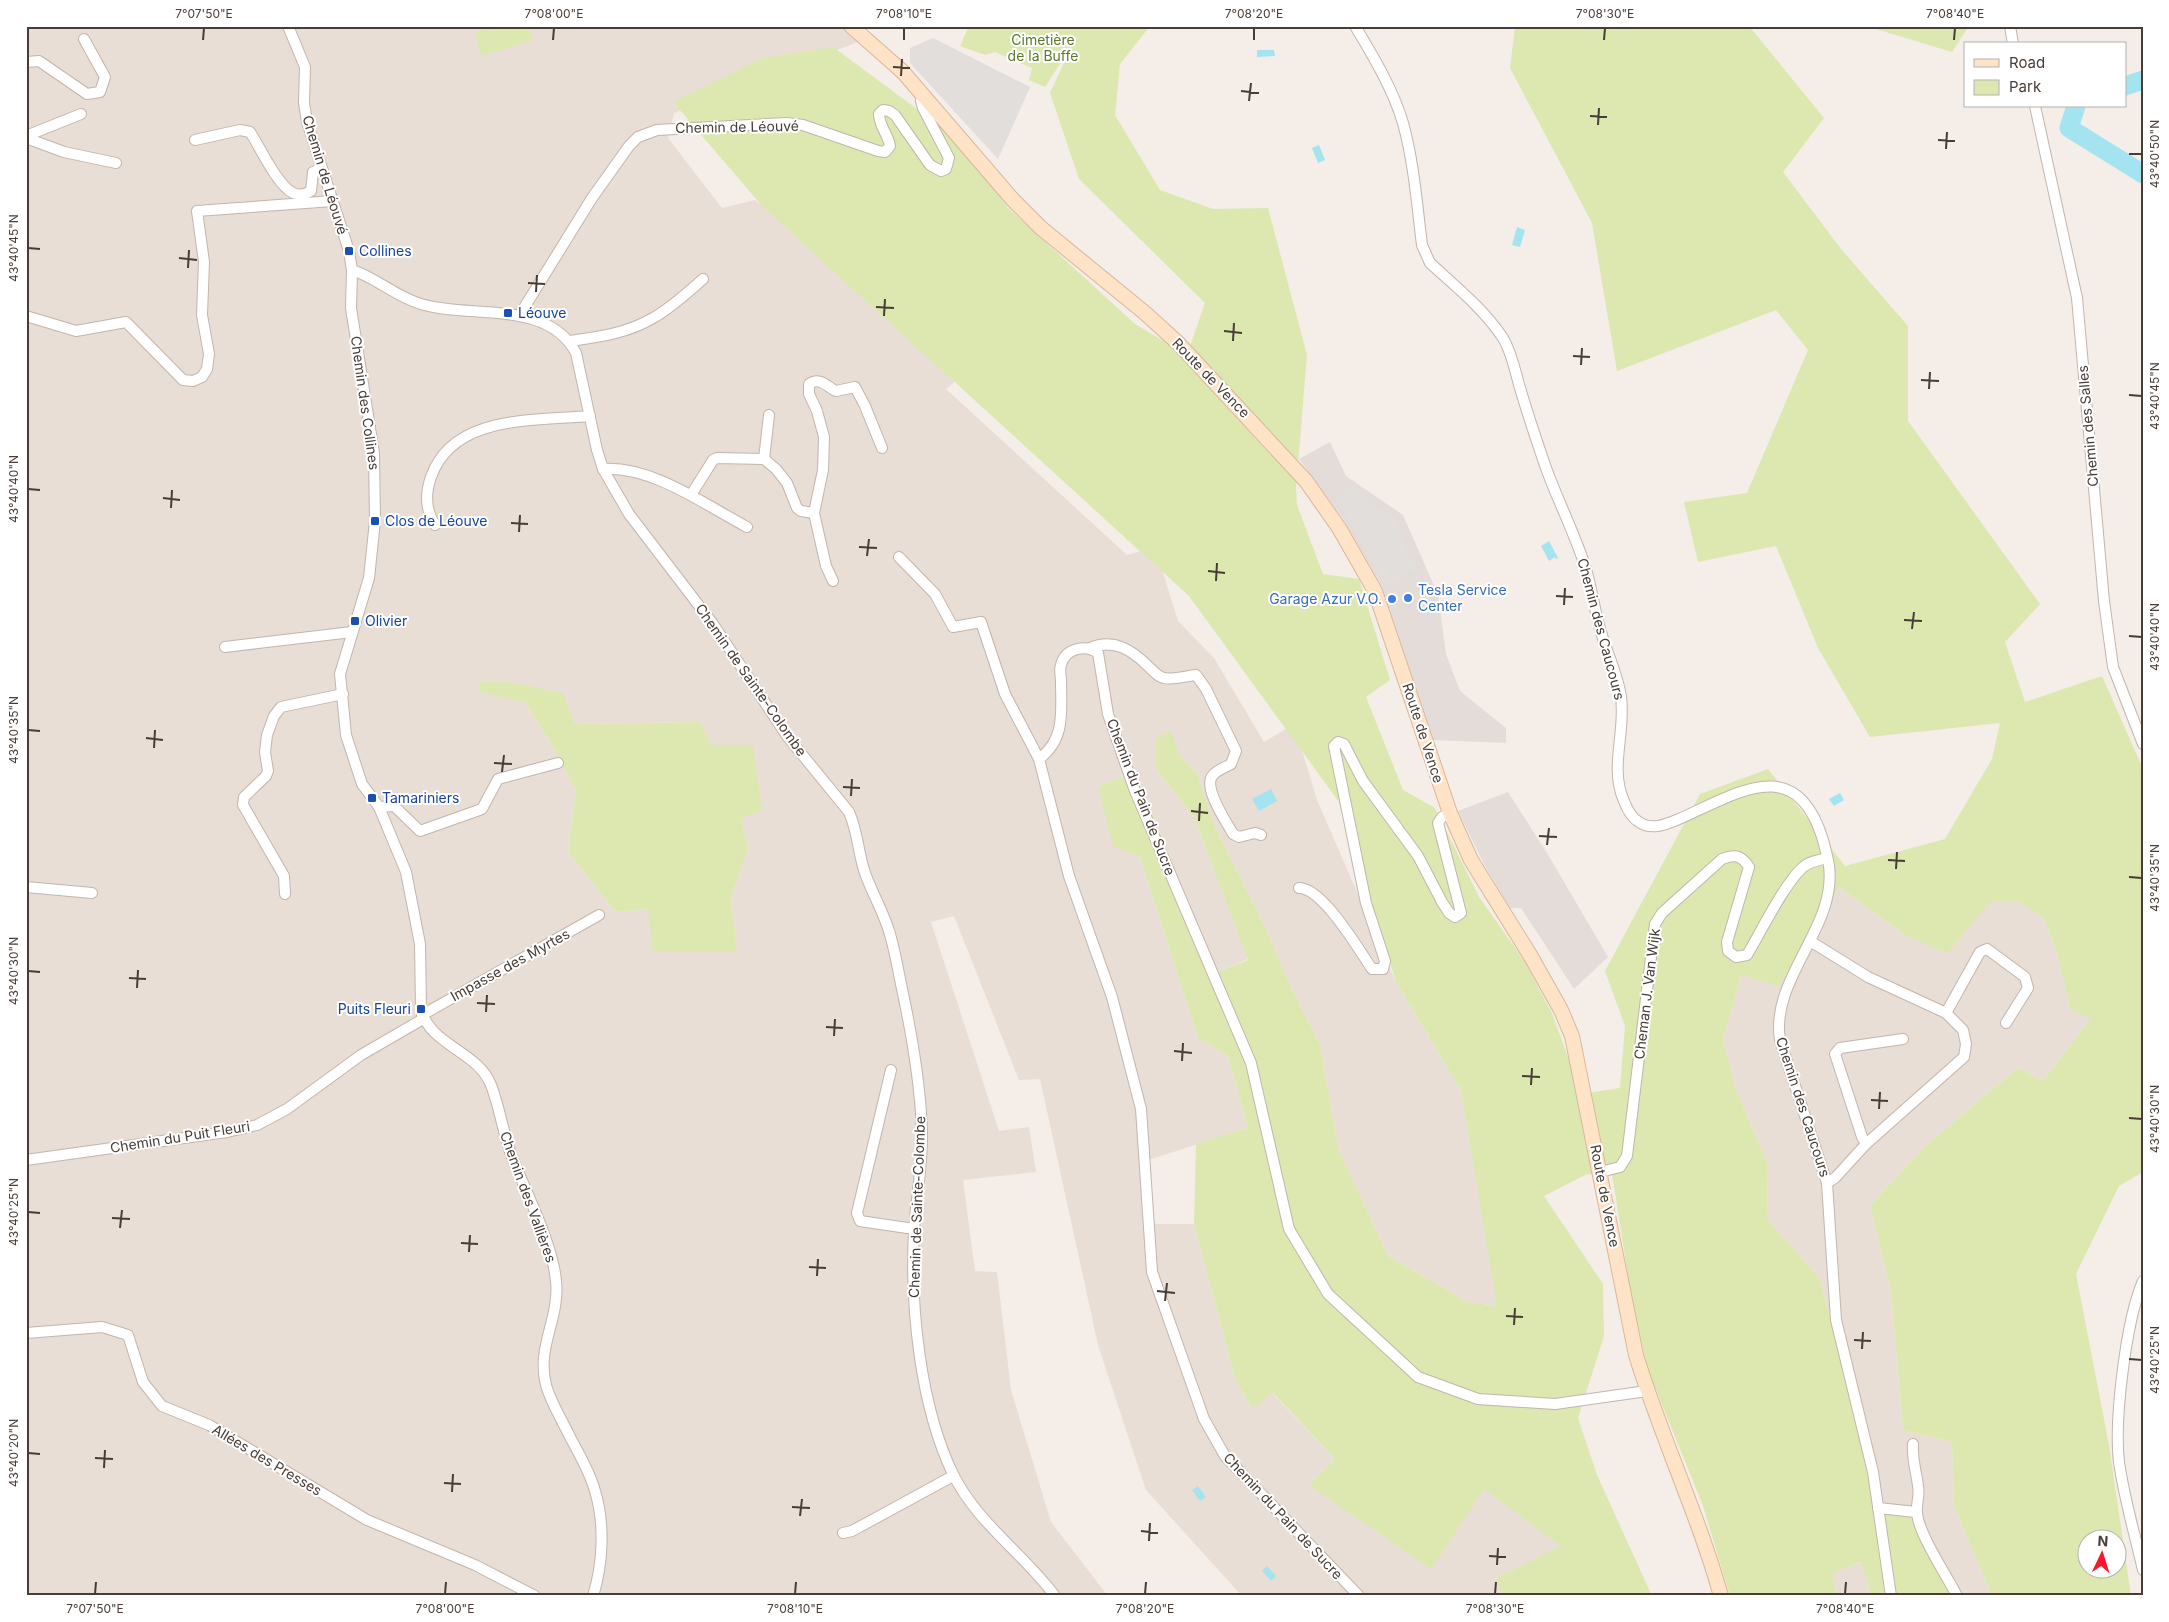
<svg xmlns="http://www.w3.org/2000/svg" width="2169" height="1622" viewBox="0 0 2169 1622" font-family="Inter,sans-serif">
<rect width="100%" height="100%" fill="#f4ede8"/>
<g fill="#e8ded6" fill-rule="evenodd">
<path d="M 26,26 L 839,26 L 858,42 L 674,113 L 668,138 L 722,208 L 755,200 L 897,307 L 958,379 L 946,389 L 1127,555 L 1155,547 L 1178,621 L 1214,658 L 1264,742 L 1294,724 L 1317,800 L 1396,982 L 1461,1090 L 1498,1306 L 1468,1302 L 1388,1256 L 1338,1148 L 1320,1045 L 1290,985 L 1269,935 L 1215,827 L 1197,773 L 1180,756 L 1156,769 L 1194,817 L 1248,959 L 1217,972 L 1135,772 L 1098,787 L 1140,857 L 1198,1038 L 1228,1056 L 1248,1128 L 1148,1160 L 1153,1224 L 1194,1224 L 1235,1379 L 1252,1409 L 1272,1393 L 1335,1459 L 1309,1485 L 1484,1488 L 1562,1546 L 1495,1579 L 1504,1596 L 1242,1596 L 1146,1490 L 1098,1345 L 1040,1079 L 1019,1080 L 954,916 L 931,922 L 999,1131 L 1029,1127 L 1036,1172 L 963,1180 L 975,1271 L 997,1272 L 1011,1390 L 1051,1522 L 1108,1596 L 26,1596 ZM 525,702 L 574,724 L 700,722 L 741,818 L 748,848 L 731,898 L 737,951 L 648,909 L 616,912 L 568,852 L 576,792 L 557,753 Z"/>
<path d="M 1839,887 L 1905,935 L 1991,900 L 2018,901 L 2044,919 L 2057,953 L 2091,1018 L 2043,1081 L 2018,1068 L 1924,1147 L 1870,1206 L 1891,1291 L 1903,1430 L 1952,1442 L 1954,1506 L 1992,1596 L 1953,1596 L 1877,1504 L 1820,1279 L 1767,1219 L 1768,1164 L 1737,1093 L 1723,1040 L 1741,975 L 1810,941 Z"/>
<path d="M 1862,1562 L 1872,1596 L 1836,1596 L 1831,1573 Z"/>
</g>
<g fill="#e3dcd9">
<path d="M 1330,442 L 1346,476 L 1403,515 L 1438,595 L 1446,654 L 1460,691 L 1506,728 L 1506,743 L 1433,740 L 1382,586 L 1342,517 L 1299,459 Z"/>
<path d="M 1508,792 L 1547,853 L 1608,957 L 1574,989 L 1521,908 L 1510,908 L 1484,864 L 1458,811 Z"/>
</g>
<g fill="#dde8b0" fill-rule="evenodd">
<path d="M 495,26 L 529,26 L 533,40 L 482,56 L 474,33 Z"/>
<path d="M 969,26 L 1150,26 L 1120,64 L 1115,115 L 1160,190 L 1213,209 L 1268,208 L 1307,355 L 1296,489 L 1297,505 L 1323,574 L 1359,579 L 1390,680 L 1366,697 L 1403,790 L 1435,808 L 1479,897 L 1523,959 L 1552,1013 L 1581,1094 L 1620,1088 L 1625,1026 L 1605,971 L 1700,794 L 1768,769 L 1845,866 L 1945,839 L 1992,759 L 2000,723 L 1870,737 L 1818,648 L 1776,546 L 1698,562 L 1684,502 L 1747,493 L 1808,350 L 1776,310 L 1617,371 L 1592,223 L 1510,68 L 1515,26 L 1749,26 L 1824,118 L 1783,172 L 1841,249 L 1908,326 L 1908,421 L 2040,604 L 2005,642 L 2025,702 L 2102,676 L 2143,769 L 2143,1172 L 2119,1186 L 2076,1274 L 2109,1445 L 2131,1596 L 1992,1596 L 1954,1506 L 1952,1442 L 1903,1430 L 1891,1291 L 1870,1206 L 1924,1147 L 2018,1068 L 2043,1081 L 2091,1018 L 2071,1010 L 2057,953 L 2044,919 L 2018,901 L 1991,901 L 1947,953 L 1905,935 L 1839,887 L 1810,941 L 1778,986 L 1741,975 L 1723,1040 L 1737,1093 L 1768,1164 L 1767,1219 L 1820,1279 L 1877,1504 L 1904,1509 L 1953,1596 L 1872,1596 L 1861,1562 L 1832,1573 L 1836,1596 L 1730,1596 L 1703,1506 L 1648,1370 L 1632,1300 L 1612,1175 L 1587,1174 L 1544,1196 L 1603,1284 L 1604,1336 L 1578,1418 L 1597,1475 L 1652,1596 L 1504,1596 L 1495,1579 L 1561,1546 L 1484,1489 L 1431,1569 L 1309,1485 L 1335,1459 L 1273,1393 L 1252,1409 L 1235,1379 L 1194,1224 L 1196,1144 L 1248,1128 L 1228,1056 L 1198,1038 L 1140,857 L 1113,846 L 1098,787 L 1135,772 L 1217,972 L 1248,960 L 1194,817 L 1156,769 L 1156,738 L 1171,731 L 1180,756 L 1197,773 L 1215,827 L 1269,935 L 1290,985 L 1320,1045 L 1338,1148 L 1388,1256 L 1468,1302 L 1497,1306 L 1461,1090 L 1396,982 L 1339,802 L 1189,596 L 763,207 L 673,102 L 763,58 L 833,47 L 959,140 L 1008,208 L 1135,324 L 1187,355 L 1205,303 L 1079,179 L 1050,93 L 1072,45 L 1045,87 L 1029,80 L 1032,68 L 995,52 L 985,55 L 960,46 ZM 2086,1540 L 2116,1540 L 2116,1570 L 2086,1570 Z"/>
<path d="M 1866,26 L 1969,26 L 1952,52 Z"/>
<path d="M 479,682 L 509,682 L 563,693 L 574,724 L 700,722 L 711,745 L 753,745 L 762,811 L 741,818 L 748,848 L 731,898 L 737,951 L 653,951 L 648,909 L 616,912 L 568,852 L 576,792 L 557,753 L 525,702 L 480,692 Z"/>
</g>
<g fill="#e2dedc">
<path d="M 933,38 L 1030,87 L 998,159 L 910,63 L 910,48 Z"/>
<path d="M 1352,486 L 1395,519 L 1416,570 L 1386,587 L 1335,498 Z"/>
</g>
<g fill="#a4e4f1">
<path d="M 1257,50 L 1274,50 L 1275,56 L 1257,57 Z"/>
<path d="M 1319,145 L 1325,160 L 1318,163 L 1312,148 Z"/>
<path d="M 1517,227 L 1525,230 L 1520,247 L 1512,245 Z"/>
<path d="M 1549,541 L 1558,558 L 1556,559 L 1555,557 L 1549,561 L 1541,546 Z"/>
<path d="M 1271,789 L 1277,801 L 1259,811 L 1252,799 Z"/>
<path d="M 1840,793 L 1844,800 L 1834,806 L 1829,799 Z"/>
<path d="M 1198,1486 L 1206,1497 L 1200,1501 L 1192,1490 Z"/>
<path d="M 1267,1566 L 1276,1576 L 1271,1581 L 1262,1571 Z"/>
</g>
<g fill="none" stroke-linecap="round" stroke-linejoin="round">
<g stroke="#a4e4f1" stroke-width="19">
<path d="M 2125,86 L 2143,80"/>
<path d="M 2076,106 L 2069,128 L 2143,174"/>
</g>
<defs>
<g id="street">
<path d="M 288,26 L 305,67 L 304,103 L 307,122 L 349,251 L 352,270 L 351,308 L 374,453 L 375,521 L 369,578 L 340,674 L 346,735 L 362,784 L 379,807 L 406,872 L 420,944 L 421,1009 C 429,1045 478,1051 491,1085 C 500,1108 503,1134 512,1157 C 526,1192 553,1245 556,1281 C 560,1319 536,1347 546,1385 C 551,1403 562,1420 570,1437 C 579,1454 590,1472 595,1491 C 605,1524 603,1564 593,1596"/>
<path d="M 1355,26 C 1373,56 1393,89 1403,123 C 1414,163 1417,205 1422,245 L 1430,263 C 1455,286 1484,309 1503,338 C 1512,353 1515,371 1520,388 C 1528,415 1537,442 1546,468 C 1558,501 1574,532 1585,566 C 1592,587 1594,610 1601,632 C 1607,653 1618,675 1621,697 C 1626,732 1609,768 1624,801 C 1627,809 1632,818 1639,822 C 1651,831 1667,824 1679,819 C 1738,793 1796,752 1823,840 C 1825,848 1828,858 1829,866 C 1837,928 1770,978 1780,1040 L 1827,1183 L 1836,1320 L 1873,1472 L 1891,1596"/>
<path d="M 2010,26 L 2013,44"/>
<path d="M 26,62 L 39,61 L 87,94 L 100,92 L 105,77 L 84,39"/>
<path d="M 2035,106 L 2077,298 L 2104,601 L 2113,667 L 2143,744"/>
<path d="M 26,136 L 81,114"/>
<path d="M 26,138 L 64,152 L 116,163"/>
<path d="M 195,140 L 240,130 L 250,132 C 260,147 277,185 293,193 C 299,196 306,194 311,191 L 313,172 L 321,169"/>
<path d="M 352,270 C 377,278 396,297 421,304 C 469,319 548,299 576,353 L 597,450 L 603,469 L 629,514 L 713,624 L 787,736 L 849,812 C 858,832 858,853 865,873 C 872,893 883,911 889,931 C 895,950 898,970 902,989 C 912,1035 920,1083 922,1130 C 923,1164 916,1198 914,1231 C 910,1306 920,1406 953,1474 C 977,1523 1023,1553 1055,1596"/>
<path d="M 26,316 L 76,331 L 126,322 L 183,380 L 193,381 L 202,377 L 207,369 L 209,354 L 202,315 L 204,262 L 197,211 L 333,201"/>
<path d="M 519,316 L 592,198 L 629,146 L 638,137 L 657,130 L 787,123 L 803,125 L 878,151 L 885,152 L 890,146 C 888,134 879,126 879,114 L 883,110 L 889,111 L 895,115 L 930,165 L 941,171 L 946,169 L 949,158 L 923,108 L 921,101 L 923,95"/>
<path d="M 570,341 C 599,337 628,333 653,318 C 671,308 687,293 703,279"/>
<path d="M 764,459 L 769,415"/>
<path d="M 603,469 C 653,466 705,505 747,527"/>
<path d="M 691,495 L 713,460 L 717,458 L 764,459 L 776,469 L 787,483 L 797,508 L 801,511 L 814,513"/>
<path d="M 435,525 C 426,511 425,494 431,477 C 453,414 535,421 590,416"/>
<path d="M 899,557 L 935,594 L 953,627 L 981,622 L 1005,694 L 1039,759"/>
<path d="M 833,581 L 826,566 L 814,513 L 823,470 L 824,437 L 817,411 L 809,394 L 809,384 C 820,376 827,387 836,391 L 855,387 L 865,406 L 882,448"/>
<path d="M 225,647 L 352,632"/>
<path d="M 1090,648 C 1114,638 1132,650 1149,667 C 1153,671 1158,677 1164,678 C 1173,680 1186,676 1196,675 L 1206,689 L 1236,751 L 1231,764 C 1226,767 1217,770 1213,775 C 1202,787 1226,821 1233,834 L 1239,837 L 1255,833 L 1261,835"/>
<path d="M 379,807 L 394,806 L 420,831 L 482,809 L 498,779 L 558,763"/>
<path d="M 26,887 L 92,893"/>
<path d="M 1299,888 C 1323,888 1359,950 1372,969 L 1383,969 L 1385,961 L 1366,903 L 1334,746 L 1338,742 L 1344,744 L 1363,781 L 1418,856 L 1442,902 L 1449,913 L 1455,917 L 1461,913 L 1438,823 L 1442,817 L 1450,813"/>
<path d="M 285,894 L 284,876 L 243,805 L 244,797 L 266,776 L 268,771 L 265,752 L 267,735 L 274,716 L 281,707 L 343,694"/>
<path d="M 1810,941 L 1868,977 L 1946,1013 L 1963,1030 L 1966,1044 L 1964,1057 L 1866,1144 L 1835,1178 L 1827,1183"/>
<path d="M 1946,1013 L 1980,952 L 1987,949 L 2025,977 L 2028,988 L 2006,1023"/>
<path d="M 422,1015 L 599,915"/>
<path d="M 891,1070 L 857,1213 L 860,1221 L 914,1229"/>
<path d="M 1866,1144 L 1862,1137 L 1835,1054 L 1840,1048 L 1903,1039"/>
<path d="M 26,1160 L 227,1132 L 257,1125 L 287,1109 L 361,1055 L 423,1019"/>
<path d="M 1600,1172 L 1620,1167 L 1627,1156 L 1655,924 L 1662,913 L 1722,859 C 1735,854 1741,855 1749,867 L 1727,942 L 1728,951 L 1736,957 L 1747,955 C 1761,932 1783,886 1802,868 C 1808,862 1818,860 1827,858"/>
<path d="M 2143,1281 C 2126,1320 2114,1420 2119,1462 C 2124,1498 2135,1535 2143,1570"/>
<path d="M 26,1333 L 102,1327 L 128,1335 L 143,1382 L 162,1406 L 209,1425 L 367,1520 L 475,1565 L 535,1596"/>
<path d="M 1913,1444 C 1912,1462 1916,1469 1918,1486 C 1920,1495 1916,1504 1917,1513 C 1919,1535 1946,1574 1957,1596"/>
<path d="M 1878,1508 L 1916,1512"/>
<path d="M 843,1533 L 852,1531 L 953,1476"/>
<path d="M 1359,1596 L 1225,1456 L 1204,1419 L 1152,1272 L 1141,1109 L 1112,997 L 1069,876 L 1039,759 C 1066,739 1061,711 1061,681 C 1061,676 1059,670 1061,665 C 1065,648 1086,644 1098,653 L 1108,714 L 1135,791 L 1251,1063 L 1289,1229 L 1328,1294 L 1418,1377 L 1478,1399 L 1555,1404 L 1647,1391"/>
</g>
<path id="secondary" d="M 851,26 L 903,72 L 1013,200 L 1041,228 L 1145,313 L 1178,343 L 1306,481 L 1339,528 L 1375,591 L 1450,813 L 1471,860 L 1530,955 L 1561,1010 L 1572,1036 L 1636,1355 C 1661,1437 1698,1514 1721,1596"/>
</defs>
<use href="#street" stroke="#c2b5ad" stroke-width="12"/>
<use href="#secondary" stroke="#d7b79a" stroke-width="16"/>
<use href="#street" stroke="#fff" stroke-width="10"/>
<use href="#secondary" stroke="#ffe3c7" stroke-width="14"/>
</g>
<path fill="none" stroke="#473c36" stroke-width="2" d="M 203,40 L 204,28M 553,40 L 554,28M 904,40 L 904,28M 1254,40 L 1254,28M 1604,40 L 1605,28M 1954,40 L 1955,28M 893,67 L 910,68M 901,76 L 902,59M 1241,91 L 1259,93M 1249,101 L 1251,83M 1590,116 L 1607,117M 1598,125 L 1599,108M 1938,140 L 1955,141M 1946,149 L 1947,132M 2129,154 L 2142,154M 28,248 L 40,249M 179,258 L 197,260M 188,268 L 189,250M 528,283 L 545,284M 536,292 L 537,275M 876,307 L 894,308M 884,316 L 885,299M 1224,331 L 1242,333M 1233,341 L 1234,323M 1573,356 L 1590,357M 1581,365 L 1582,348M 1921,380 L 1939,381M 1929,389 L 1930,372M 2129,395 L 2142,396M 28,489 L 40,490M 163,498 L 180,500M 171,508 L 172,490M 511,523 L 528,524M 519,532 L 520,515M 859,547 L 877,548M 867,556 L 869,539M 1208,571 L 1225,573M 1216,581 L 1217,563M 1556,596 L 1573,597M 1564,605 L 1565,588M 1904,620 L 1922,621M 1912,629 L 1914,612M 2129,636 L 2142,637M 28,730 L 40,731M 146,738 L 163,740M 154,748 L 155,730M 494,763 L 512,764M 502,772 L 504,755M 843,787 L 860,788M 851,796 L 852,779M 1191,811 L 1208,813M 1199,821 L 1200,803M 1539,836 L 1557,837M 1547,845 L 1549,828M 1888,860 L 1905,861M 1896,869 L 1897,852M 2129,877 L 2142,878M 28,971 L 40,972M 129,978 L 146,979M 137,988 L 138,970M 477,1003 L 495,1004M 486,1012 L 487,995M 826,1027 L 843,1028M 834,1036 L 835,1019M 1174,1051 L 1192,1053M 1182,1061 L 1183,1043M 1522,1076 L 1540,1077M 1531,1085 L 1532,1068M 1871,1100 L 1888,1101M 1879,1109 L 1880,1092M 2129,1118 L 2142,1119M 28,1212 L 40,1213M 112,1218 L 130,1219M 120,1228 L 122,1210M 461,1243 L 478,1244M 469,1252 L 470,1235M 809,1267 L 826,1268M 817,1276 L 818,1259M 1157,1291 L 1175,1293M 1165,1301 L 1167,1283M 1506,1316 L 1523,1317M 1514,1325 L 1515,1308M 1854,1340 L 1871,1341M 1862,1349 L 1863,1332M 2129,1359 L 2142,1360M 28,1453 L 40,1454M 95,1458 L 113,1459M 104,1468 L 105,1450M 444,1483 L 461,1484M 452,1492 L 453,1474M 792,1507 L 810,1508M 800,1516 L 802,1499M 1141,1531 L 1158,1533M 1149,1541 L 1150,1523M 1489,1556 L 1506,1557M 1497,1565 L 1498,1548M 95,1594 L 96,1582M 445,1594 L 446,1582M 795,1594 L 796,1582M 1145,1594 L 1146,1582M 1495,1594 L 1496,1582M 1845,1594 L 1846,1582"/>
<g fill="#1a4fb4" stroke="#fff" stroke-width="2">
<rect x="344" y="246" width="10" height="10" rx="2.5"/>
<rect x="503" y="308" width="10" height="10" rx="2.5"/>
<rect x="370" y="516" width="10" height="10" rx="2.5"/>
<rect x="350" y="616" width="10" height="10" rx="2.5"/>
<rect x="367" y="793" width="10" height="10" rx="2.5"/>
<rect x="416" y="1004" width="10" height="10" rx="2.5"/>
</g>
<g fill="#3f7fe0" stroke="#fff" stroke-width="2">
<circle cx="1408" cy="598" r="5"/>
<circle cx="1392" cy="599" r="5"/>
</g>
<g text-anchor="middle" stroke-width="4" stroke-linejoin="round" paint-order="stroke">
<g font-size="14" fill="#5b7929" stroke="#fff">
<text x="1043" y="45">Cimetière<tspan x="1043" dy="16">de la Buffe</tspan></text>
</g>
<g font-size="14" fill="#473c36" stroke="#fff">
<text transform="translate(737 127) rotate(-1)" y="5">Chemin de Léouvé</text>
<text transform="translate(325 175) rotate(73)" y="5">Chemin de Léouvé</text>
<text transform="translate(1211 378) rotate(46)" y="5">Route de Vence</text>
<text transform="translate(365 403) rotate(82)" y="5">Chemin des Collines</text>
<text transform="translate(2088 426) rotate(-95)" y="5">Chemin des Salles</text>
<text transform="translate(1601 629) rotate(75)" y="5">Chemin des Caucours</text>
<text transform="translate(751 680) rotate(55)" y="5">Chemin de Sainte-Colombe</text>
<text transform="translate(1423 733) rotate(72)" y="5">Route de Vence</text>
<text transform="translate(1141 797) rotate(69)" y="5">Chemin du Pain de Sucre</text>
<text transform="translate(510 965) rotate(-29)" y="5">Impasse des Myrtes</text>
<text transform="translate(1647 994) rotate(-83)" y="5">Cheman J. Van Wijk</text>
<text transform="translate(1803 1107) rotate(72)" y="5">Chemin des Caucours</text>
<text transform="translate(180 1137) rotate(-9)" y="5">Chemin du Puit Fleuri</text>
<text transform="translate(1605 1196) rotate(79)" y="5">Route de Vence</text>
<text transform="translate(528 1197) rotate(70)" y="5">Chemin des Vallières</text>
<text transform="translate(917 1207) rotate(-88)" y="5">Chemin de Sainte-Colombe</text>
<text transform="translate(267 1460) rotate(31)" y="5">Allées des Presses</text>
<text transform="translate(1283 1516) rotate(47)" y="5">Chemin du Pain de Sucre</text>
</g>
<g font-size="14" fill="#164399" stroke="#fff" text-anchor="start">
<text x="359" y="256">Collines</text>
<text x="518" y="318">Léouve</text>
<text x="385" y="526">Clos de Léouve</text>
<text x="365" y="626">Olivier</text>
<text x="382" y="803">Tamariniers</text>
<text x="411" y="1014" text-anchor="end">Puits Fleuri</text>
</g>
<g font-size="14" fill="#366cbe" stroke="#fff" text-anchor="start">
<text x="1418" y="595">Tesla Service<tspan x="1418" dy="16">Center</tspan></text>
<text x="1382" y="604" text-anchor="end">Garage Azur V.O.</text>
</g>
</g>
<rect width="2169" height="1622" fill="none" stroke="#ffffff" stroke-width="55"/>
<rect x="1964" y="42" width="162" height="65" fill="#ffffff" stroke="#b5b1af"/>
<rect x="1974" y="59" width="25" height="8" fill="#ffe3c7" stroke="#b5b1af"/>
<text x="2009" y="68" font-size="15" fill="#473c36">Road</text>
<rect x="1974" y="80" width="25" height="15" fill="#dde8b0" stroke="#b5b1af"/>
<text x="2009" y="92" font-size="15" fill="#473c36">Park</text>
<g transform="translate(2102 1554) rotate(4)"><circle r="24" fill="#ffffff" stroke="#b5b1af"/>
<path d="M0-4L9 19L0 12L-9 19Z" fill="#fa182e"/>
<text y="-8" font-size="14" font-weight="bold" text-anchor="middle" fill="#473c36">N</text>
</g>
<rect x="28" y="28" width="2114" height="1566" fill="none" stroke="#473c36" stroke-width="2"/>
<g font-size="12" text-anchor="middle" fill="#473c36">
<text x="204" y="18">7°07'50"E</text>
<text x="554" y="18">7°08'00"E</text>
<text x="904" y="18">7°08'10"E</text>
<text x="1254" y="18">7°08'20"E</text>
<text x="1605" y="18">7°08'30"E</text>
<text x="1955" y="18">7°08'40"E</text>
<text transform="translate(2155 154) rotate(-90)" y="4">43°40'50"N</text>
<text transform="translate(14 248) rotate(-90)" y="4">43°40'45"N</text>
<text transform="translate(2155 396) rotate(-90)" y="4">43°40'45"N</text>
<text transform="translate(14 489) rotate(-90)" y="4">43°40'40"N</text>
<text transform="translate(2155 637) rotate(-90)" y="4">43°40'40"N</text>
<text transform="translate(14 730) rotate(-90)" y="4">43°40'35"N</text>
<text transform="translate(2155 878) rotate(-90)" y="4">43°40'35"N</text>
<text transform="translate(14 971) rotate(-90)" y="4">43°40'30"N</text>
<text transform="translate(2155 1119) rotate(-90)" y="4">43°40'30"N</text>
<text transform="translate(14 1212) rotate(-90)" y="4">43°40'25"N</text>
<text transform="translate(2155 1360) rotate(-90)" y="4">43°40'25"N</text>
<text transform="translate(14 1453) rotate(-90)" y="4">43°40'20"N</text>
<text x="95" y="1613">7°07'50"E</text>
<text x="445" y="1613">7°08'00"E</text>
<text x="795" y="1613">7°08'10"E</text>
<text x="1145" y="1613">7°08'20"E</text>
<text x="1495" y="1613">7°08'30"E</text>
<text x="1845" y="1613">7°08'40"E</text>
</g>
</svg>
